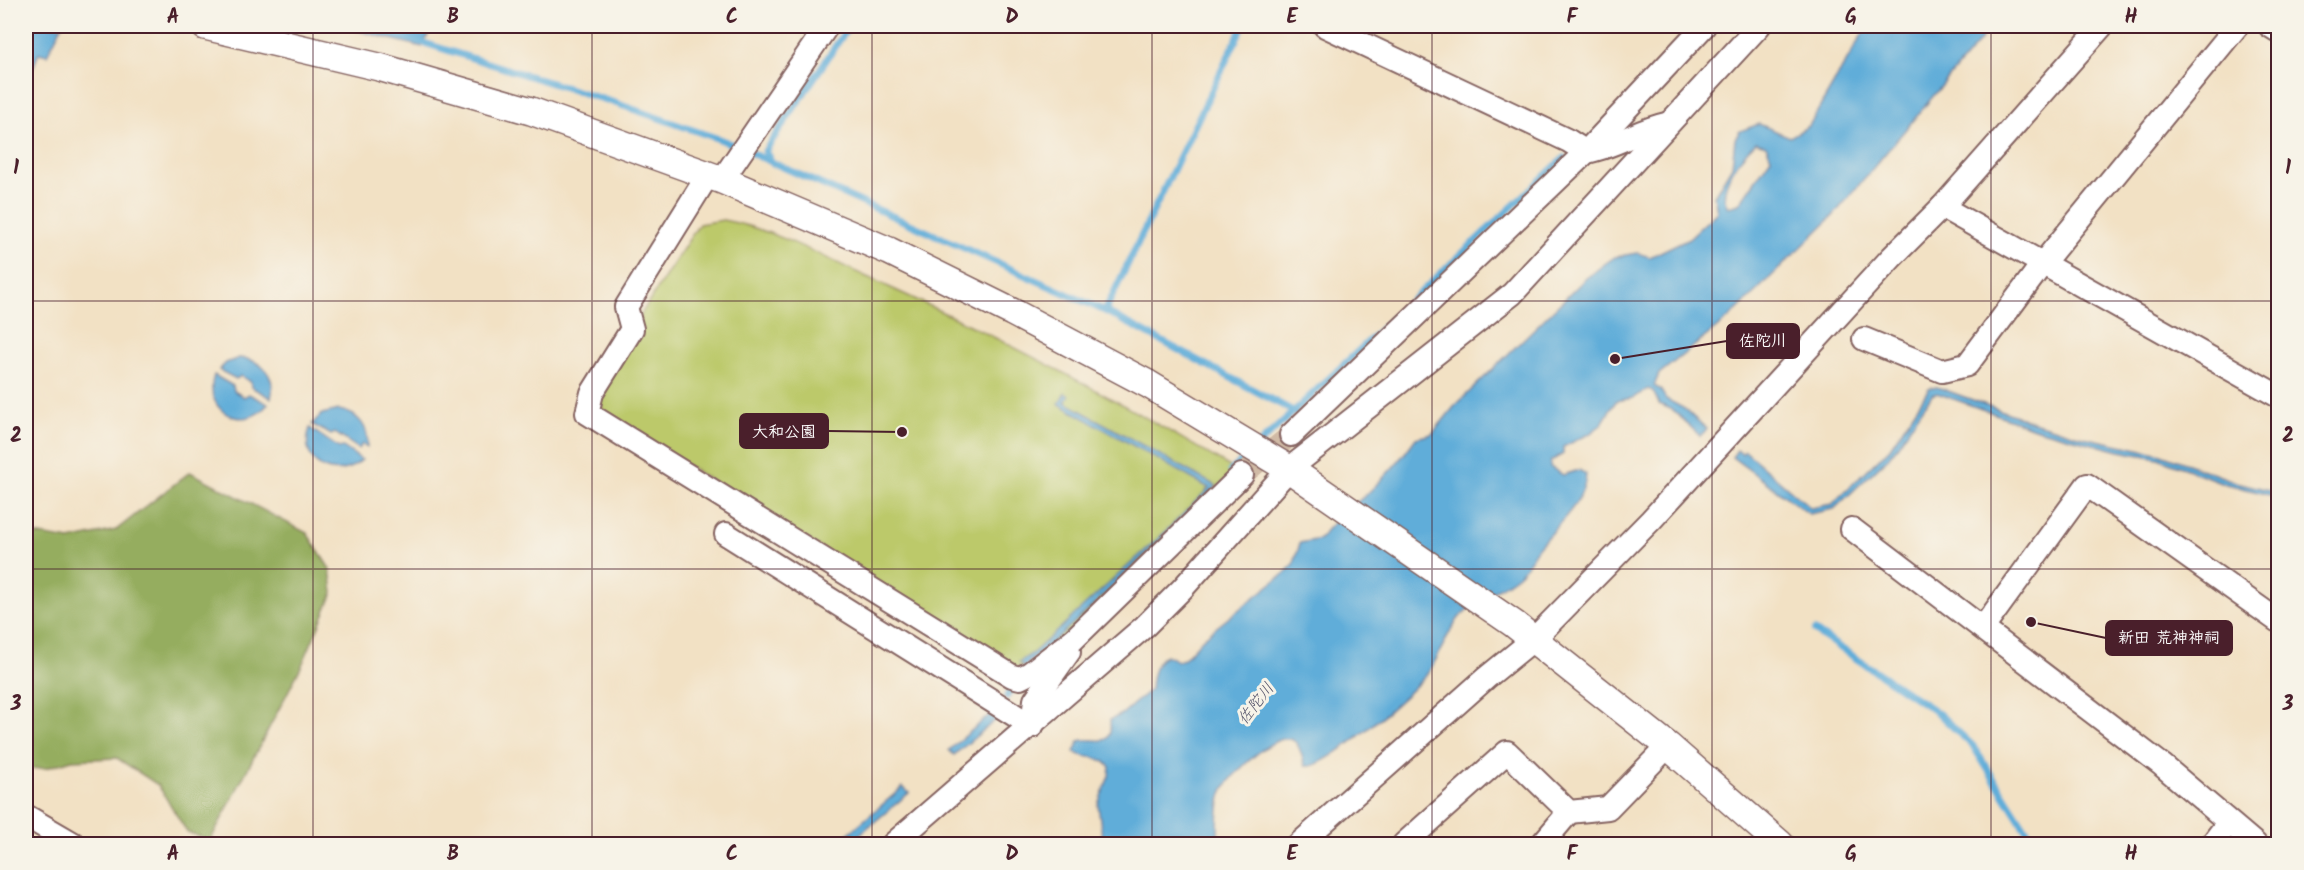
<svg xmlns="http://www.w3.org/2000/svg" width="2304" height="870" viewBox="0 0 2304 870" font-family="Kalam,'Klee One',sans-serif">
<rect width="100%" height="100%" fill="#f7f3e8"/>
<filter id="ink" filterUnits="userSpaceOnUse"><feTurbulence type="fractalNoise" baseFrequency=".0167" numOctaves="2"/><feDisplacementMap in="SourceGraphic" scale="12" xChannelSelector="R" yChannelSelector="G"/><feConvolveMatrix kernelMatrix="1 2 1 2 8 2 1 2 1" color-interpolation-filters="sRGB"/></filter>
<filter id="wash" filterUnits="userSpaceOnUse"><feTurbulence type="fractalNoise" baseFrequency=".008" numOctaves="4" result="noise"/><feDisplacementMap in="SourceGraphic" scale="24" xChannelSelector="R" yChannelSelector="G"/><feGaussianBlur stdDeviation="1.35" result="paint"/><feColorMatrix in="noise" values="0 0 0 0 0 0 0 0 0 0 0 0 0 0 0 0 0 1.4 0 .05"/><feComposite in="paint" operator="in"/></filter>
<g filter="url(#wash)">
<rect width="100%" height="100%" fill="#f2e1c4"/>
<path fill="#bcc96b" stroke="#83744b" stroke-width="1.5" d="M 723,220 C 773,229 821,256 867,277 C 993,334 1117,398 1235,470 L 1070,631 L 1021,667 L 1015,667 L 605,415 L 598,397 L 626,349 L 643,311 L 699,224 Z"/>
<path fill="#95ad5f" stroke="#706645" stroke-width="1.5" d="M 190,472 L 307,533 L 330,569 L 333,593 L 302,665 L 210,841 L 187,832 L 158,785 L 117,758 L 72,760 L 46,768 L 26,769 L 26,533 L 70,540 L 116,530 Z"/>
<g fill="#60add9" stroke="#556682" stroke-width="1.5" fill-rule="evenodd">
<path d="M 26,26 L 62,26 L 47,55 L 39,53 L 26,84 Z"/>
<path d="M 339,26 L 388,26 L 409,31 L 421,30 L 423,26 L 433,26 L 422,47 Z"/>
<path d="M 1867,26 L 1992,26 L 1833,216 L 1729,318 L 1659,374 L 1654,386 L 1660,389 L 1666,399 L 1683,408 L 1707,429 L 1700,436 L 1673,410 L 1659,404 L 1653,391 L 1648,389 L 1633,398 L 1616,401 L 1601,425 L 1589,434 L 1563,447 L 1563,454 L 1551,461 L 1550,467 L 1563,475 L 1579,470 L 1586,474 C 1586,501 1556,526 1540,545 C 1532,554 1527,568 1518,575 C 1500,590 1474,600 1459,618 C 1445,635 1440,657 1427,674 C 1413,691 1324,772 1305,766 C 1302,758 1301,746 1294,741 C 1277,729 1232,774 1224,789 C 1218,799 1217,833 1219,844 L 1103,844 L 1098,804 L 1109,776 L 1110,767 C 1100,754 1086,760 1074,752 L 1079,741 C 1097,735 1113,752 1110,720 L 1122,714 L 1151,689 C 1152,677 1154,662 1166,655 L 1178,661 L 1184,659 L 1203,638 L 1285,573 L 1294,564 L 1300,543 L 1320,539 C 1333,519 1353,507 1370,491 C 1387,475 1403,457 1416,438 L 1432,434 L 1454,407 L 1585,279 L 1606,263 L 1615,257 L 1637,253 L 1650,257 L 1689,238 L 1717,212 L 1714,196 L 1732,166 L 1735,139 L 1740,131 L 1759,124 L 1790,137 L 1809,126 ZM 1756,142 L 1766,145 L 1771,158 L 1739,204 L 1728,207 C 1715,188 1742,155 1756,142 Z"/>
<path d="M 239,358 C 261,359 277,376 271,398 L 251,387 L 251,382 L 241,376 L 236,379 L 219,370 L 226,363 Z"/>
<path d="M 214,375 L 233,386 L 234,391 L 244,397 L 249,394 L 268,404 C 244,434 202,411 214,375 Z"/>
<path d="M 1937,387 L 2030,421 L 2079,436 L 2161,454 L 2236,482 L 2278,492 L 2278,497 L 2226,484 L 2158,458 L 2119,451 L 2037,429 L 1937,393 L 1932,395 L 1891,455 L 1834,509 L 1809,514 L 1732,457 L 1737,450 L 1742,454 L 1745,451 L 1811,508 L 1832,504 L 1890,448 L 1929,389 Z"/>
<path d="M 1065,393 L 1069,396 L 1065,402 L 1216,486 L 1086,612 L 1024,667 L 1019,662 L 1033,653 L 1166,531 L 1209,488 L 1059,404 Z"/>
<path d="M 339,410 C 358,413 370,427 367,447 L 362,444 L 359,449 L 335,433 L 331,435 L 312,424 L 322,414 Z"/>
<path d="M 310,428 L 339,448 L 343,447 L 362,460 C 335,484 297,464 310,428 Z"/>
<path d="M 993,712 L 998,718 L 954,755 L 949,750 Z"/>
<path d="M 903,787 L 909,793 L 848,844 L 836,844 Z"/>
</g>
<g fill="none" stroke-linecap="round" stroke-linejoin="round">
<g stroke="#60add9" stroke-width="7">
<path d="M 421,42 L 615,103 L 722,140 L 1105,311 L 1295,412"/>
<path d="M 773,164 L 765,151 L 849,26"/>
<path d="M 1105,311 L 1243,26"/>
<path d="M 1259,444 L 1564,158"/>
<path d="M 1231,471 L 1251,452"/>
<path d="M 1815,631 L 1938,713 L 1973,746 L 2035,844"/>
<path d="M 1007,696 L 1014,684"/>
</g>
</g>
</g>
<g filter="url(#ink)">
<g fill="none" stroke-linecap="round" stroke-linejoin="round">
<path stroke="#d0baa5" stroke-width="22" stroke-dasharray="22 11" stroke-linecap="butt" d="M 1242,475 L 1291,435"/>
<defs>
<g id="minor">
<path d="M 1325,26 L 1569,141 L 1586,152 C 1615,147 1638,130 1666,124"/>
<path d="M 2270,26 L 2278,31"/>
<path d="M 708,175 L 626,307 L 632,329 L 592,393 L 587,413 L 1012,676 L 1020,678 L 1030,673 L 1074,639 L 1242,475"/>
<path d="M 722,180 L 827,26"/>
<path d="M 1942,207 L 2278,396"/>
<path d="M 1864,339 L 1942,371 L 1967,365 L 2043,263 L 2237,26"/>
<path d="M 1291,435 L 1586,152 L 1704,26"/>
<path d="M 1852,529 L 2162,765 L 2255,844"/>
<path d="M 726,534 L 1032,726"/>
<path d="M 1983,628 L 2087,485 L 2278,621"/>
<path d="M 1032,726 L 1035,700 L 1069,652"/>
<path d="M 26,816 L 74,844"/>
<path d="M 893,844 L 1145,626 L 1182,589 L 1289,469 L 1512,294 L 1759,26"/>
<path d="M 1299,844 L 1486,678 L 1534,639 L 1651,520 L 1892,257 L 1942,207 L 2102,26"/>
<path d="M 1404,844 L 1507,752 L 1569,812 L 1608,808 L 1668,746"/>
<path d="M 1542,844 L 1569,812"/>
<path d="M 2212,844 L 2228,823"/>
</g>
<path id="tertiary" d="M 205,26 L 379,67 L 531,111 L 722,180 L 889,251 L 1012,312 L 1148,384 L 1289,469 L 1514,624 L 1668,746 L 1780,844"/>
</defs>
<use href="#minor" stroke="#856361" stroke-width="26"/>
<use href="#tertiary" stroke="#856361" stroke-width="30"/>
<use href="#minor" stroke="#fff" stroke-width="22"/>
<use href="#tertiary" stroke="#fff" stroke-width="27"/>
</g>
</g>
<path fill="none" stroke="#4a1f2b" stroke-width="1.5" stroke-opacity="0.55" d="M 313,26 L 313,844M 592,26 L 592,844M 872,26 L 872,844M 1152,26 L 1152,844M 1432,26 L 1432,844M 1712,26 L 1712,844M 1991,26 L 1991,844M 26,301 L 2278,301M 26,569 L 2278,569"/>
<g text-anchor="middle" stroke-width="6" stroke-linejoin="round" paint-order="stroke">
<g font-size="16" font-style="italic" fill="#525168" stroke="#f7f3e8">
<text transform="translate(1255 703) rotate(-52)" y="6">佐陀川</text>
</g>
</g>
<path fill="none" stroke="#4a1f2b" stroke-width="2" d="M1615 359L1727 341M902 432L828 431M2031 622L2106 638"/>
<g fill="#4a1f2b" stroke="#f7f3e8" stroke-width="2">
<circle cx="1615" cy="359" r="6"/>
<circle cx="902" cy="432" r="6"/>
<circle cx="2031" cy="622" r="6"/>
</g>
<g fill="#4a1f2b" stroke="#4a1f2b" stroke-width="2">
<rect x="1727" y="324" width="72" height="34" rx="6"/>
<rect x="740" y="414" width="88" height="34" rx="6"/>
<rect x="2106" y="621" width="126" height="34" rx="6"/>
</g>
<g font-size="16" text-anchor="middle" font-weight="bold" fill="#fff">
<text x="1763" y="346">佐陀川</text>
<text x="784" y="437">大和公園</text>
<text x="2169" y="643">新田 荒神神祠</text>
</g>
<rect width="2304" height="870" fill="none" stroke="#f7f3e8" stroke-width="66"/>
<rect x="33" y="33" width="2238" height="804" fill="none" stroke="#4a1f2b" stroke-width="2"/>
<g font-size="20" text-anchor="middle" font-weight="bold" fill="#4a1f2b">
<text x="173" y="23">A</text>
<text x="453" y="23">B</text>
<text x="732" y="23">C</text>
<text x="1012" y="23">D</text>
<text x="1292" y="23">E</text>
<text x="1572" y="23">F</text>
<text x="1851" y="23">G</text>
<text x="2131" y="23">H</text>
<text x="16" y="174">1</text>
<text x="2288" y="174">1</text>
<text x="16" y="442">2</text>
<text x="2288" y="442">2</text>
<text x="16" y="710">3</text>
<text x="2288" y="710">3</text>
<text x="173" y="860">A</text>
<text x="453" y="860">B</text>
<text x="732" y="860">C</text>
<text x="1012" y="860">D</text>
<text x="1292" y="860">E</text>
<text x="1572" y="860">F</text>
<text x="1851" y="860">G</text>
<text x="2131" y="860">H</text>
</g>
</svg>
